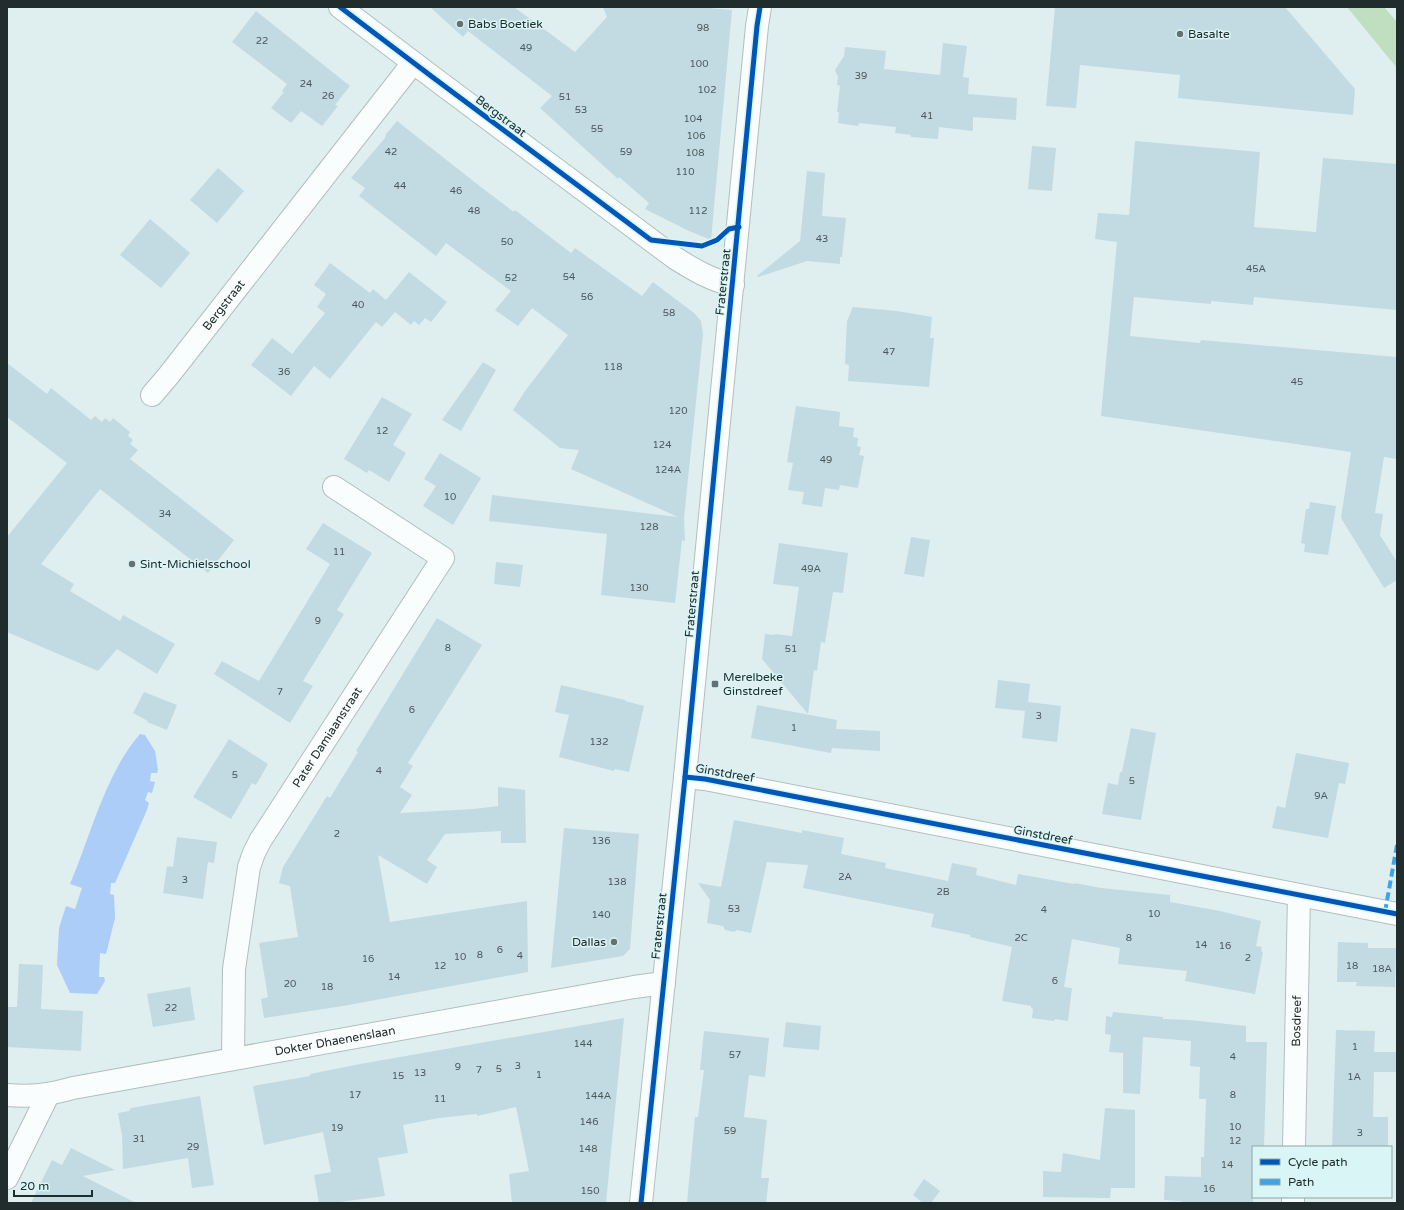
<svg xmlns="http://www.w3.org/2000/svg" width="1404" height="1210" viewBox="0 0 1404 1210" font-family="'Varela Round',sans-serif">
<rect width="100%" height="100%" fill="#dfeff0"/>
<path fill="#bfdfc0" d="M 1347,7 L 1384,7 L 1397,22 L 1397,68 Z"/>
<path fill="#abcdf8" d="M 140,734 L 145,735 L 155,751 L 158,770 L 157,773 L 151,773 L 150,781 L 155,782 L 152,793 L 148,792 L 145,800 L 149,803 L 147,810 L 115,883 L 111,883 L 110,894 L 114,895 L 115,918 L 106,954 L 100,953 L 99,977 L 104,977 L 105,981 L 97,994 L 70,993 L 57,965 L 59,928 L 66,906 L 75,909 L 82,888 L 70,884 C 91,835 105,774 140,734 Z"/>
<g fill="#c2dae2">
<path d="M 430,7 L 514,7 L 575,52 L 607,17 L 603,7 L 697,7 L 732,10 L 711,240 L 689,231 L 645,209 L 649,203 L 619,177 L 618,179 L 540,108 L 552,96 L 468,31 L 463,37 Z"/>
<path d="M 1055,7 L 1285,7 L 1355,89 L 1353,115 L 1178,98 L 1180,75 L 1080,65 L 1076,108 L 1046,106 Z"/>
<path d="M 256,11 L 350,86 L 335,105 L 338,106 L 322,126 L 301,111 L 291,123 L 271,108 L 284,92 L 282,91 L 287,84 L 232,42 Z"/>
<path d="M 943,43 L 967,46 L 963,77 L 969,78 L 968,94 L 1017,98 L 1016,120 L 973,117 L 973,131 L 939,127 L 938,139 L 911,137 L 911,135 L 895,133 L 896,127 L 859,123 L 858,126 L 838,123 L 839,112 L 837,112 L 840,86 L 837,85 L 838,77 L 835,70 L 844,56 L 845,47 L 886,51 L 884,69 L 940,75 Z"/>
<path d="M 397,121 L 477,184 L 514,212 L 515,210 L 571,253 L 575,248 L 642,296 L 653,282 L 694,313 L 701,321 L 703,334 L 684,518 L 685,541 L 682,540 L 675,603 L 601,595 L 607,534 L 489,521 L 492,495 L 678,517 L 571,469 L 579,450 L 560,448 L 513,410 L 525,391 L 568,335 L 532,308 L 518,326 L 495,310 L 511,291 L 446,243 L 436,256 L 359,196 L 365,188 L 351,178 L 385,138 L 386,134 Z"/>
<path d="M 1135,141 L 1260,152 L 1254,227 L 1316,232 L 1323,158 L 1397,164 L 1397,310 L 1254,297 L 1253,305 L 1211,301 L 1211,304 L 1134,297 L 1130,336 L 1200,343 L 1201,340 L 1397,357 L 1397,459 L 1384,457 L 1375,513 L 1383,514 L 1380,535 L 1397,562 L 1397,580 L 1384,588 L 1341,518 L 1351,452 L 1101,416 L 1117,242 L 1095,239 L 1098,213 L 1129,215 Z"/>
<path d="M 1032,146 L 1056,148 L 1052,191 L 1028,189 Z"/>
<path d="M 218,168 L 244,191 L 217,223 L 190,200 Z"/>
<path d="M 807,171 L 825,173 L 822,216 L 846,218 L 842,257 L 840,257 L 840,264 L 807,261 L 758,277 L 757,276 L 800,241 Z"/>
<path d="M 150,219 L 190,253 L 161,288 L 120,255 Z"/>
<path d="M 330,263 L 370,293 L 373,289 L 386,300 L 409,272 L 447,302 L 431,322 L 425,318 L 419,325 L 414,321 L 411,325 L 395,312 L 382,327 L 376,322 L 330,379 L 314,366 L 291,396 L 251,365 L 272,338 L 292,354 L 325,313 L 317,307 L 326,294 L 314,285 Z"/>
<path d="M 853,307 L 897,311 L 932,317 L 930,338 L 934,338 L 929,387 L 848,381 L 849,365 L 845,364 L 847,321 Z"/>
<path d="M 483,362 L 496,370 L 461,431 L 442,420 Z"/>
<path d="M 7,363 L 47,394 L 51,388 L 91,420 L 95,416 L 102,422 L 105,418 L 110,422 L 113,418 L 130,432 L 128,436 L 133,440 L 130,444 L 138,450 L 130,459 L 234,540 L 208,573 L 100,489 L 41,564 L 74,584 L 70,591 L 120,621 L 123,615 L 175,644 L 157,674 L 117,649 L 98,671 L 7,632 L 7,537 L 67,463 L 7,417 Z"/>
<path d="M 382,397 L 412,414 L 393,445 L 406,453 L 389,482 L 369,470 L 367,473 L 344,459 Z"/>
<path d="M 796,406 L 840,412 L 839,426 L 854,428 L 853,437 L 858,438 L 857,446 L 861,447 L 859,455 L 864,456 L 858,488 L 840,485 L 839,490 L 825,488 L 822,507 L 802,504 L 804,492 L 788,490 L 793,463 L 787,462 Z"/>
<path d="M 440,453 L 481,478 L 453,525 L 423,506 L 436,486 L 424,479 Z"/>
<path d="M 1310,502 L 1336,506 L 1328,555 L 1304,552 L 1305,544 L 1301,543 L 1306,509 L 1309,509 Z"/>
<path d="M 323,523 L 372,553 L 337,610 L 344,614 L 303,681 L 313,686 L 290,723 L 214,674 L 222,661 L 259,681 L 330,564 L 306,549 Z"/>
<path d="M 911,537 L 930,540 L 924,577 L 904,574 Z"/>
<path d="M 779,543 L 848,553 L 843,593 L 833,592 L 825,643 L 821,642 L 817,671 L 814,670 L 808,714 L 762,659 L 765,634 L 775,635 L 775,634 L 792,636 L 799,587 L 773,584 Z"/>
<path d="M 496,562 L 523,565 L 520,587 L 494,584 Z"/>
<path d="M 437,618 L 482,645 L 408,763 L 413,766 L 400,787 L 412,795 L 400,813 L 474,809 L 498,806 L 498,787 L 525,790 L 526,843 L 501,843 L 501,831 L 445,834 L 427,860 L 437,867 L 427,884 L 378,855 L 390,922 L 527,901 L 528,972 L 343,1006 L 264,1018 L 261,999 L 268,997 L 259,943 L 298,937 L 290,886 L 279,883 L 283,867 L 327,796 L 330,798 L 358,752 L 356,751 Z"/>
<path d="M 998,680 L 1030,684 L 1028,702 L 1061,706 L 1057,742 L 1022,738 L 1025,711 L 995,708 Z"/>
<path d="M 561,685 L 625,700 L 625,701 L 644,706 L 629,772 L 615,769 L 614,771 L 559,757 L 569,715 L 555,712 Z"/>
<path d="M 144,692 L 177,705 L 167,730 L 147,722 L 148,721 L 133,713 Z"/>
<path d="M 757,705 L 837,720 L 836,729 L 880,731 L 880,751 L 832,748 L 831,753 L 751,738 Z"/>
<path d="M 1131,728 L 1156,733 L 1141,820 L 1102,814 L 1108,783 L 1118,785 L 1120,772 L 1122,772 Z"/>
<path d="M 229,739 L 268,764 L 256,785 L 252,783 L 231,819 L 193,797 Z"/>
<path d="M 1296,753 L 1349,763 L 1345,784 L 1339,783 L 1328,838 L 1272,828 L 1277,806 L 1285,808 Z"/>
<path d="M 734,820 L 802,833 L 802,830 L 844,838 L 841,854 L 886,863 L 885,868 L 948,881 L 952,863 L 977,868 L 976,875 L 1016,885 L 1018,874 L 1074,884 L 1075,883 L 1101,888 L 1170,895 L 1170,902 L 1220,911 L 1261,921 L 1256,946 L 1262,947 L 1261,951 L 1263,952 L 1255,994 L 1185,981 L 1187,971 L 1118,964 L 1120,948 L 1072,939 L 1064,987 L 1072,988 L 1068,1021 L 1055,1019 L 1054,1021 L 1032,1018 L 1033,1009 L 1031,1008 L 1031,1006 L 1002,1001 L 1012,947 L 970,937 L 970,935 L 931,927 L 934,914 L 803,888 L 808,865 L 767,862 L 751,933 L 737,930 L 734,932 L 725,930 L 723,926 L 707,923 L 710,900 L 698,883 L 721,887 Z"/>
<path d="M 564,828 L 639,834 L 630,949 L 623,956 L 551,968 Z"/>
<path d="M 177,837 L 217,842 L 214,863 L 208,862 L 203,899 L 163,893 L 167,866 L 173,867 Z"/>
<path d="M 1338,942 L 1368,943 L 1368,948 L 1396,948 L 1395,987 L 1356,986 L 1357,982 L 1337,982 Z"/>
<path d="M 19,964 L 43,965 L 41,1009 L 83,1011 L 81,1051 L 7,1047 L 7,1007 L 17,1007 Z"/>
<path d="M 190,987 L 195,1020 L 153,1027 L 147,994 Z"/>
<path d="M 1113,1012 L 1163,1017 L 1163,1019 L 1189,1020 L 1246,1026 L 1246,1042 L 1267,1042 L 1264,1147 L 1253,1147 L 1253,1203 L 1182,1203 L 1182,1201 L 1164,1200 L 1165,1176 L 1201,1177 L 1201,1157 L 1204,1157 L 1206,1099 L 1199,1099 L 1200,1067 L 1190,1066 L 1191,1041 L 1143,1037 L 1140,1094 L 1123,1093 L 1123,1053 L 1109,1052 L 1111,1035 L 1105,1034 L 1106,1016 L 1112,1017 Z"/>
<path d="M 624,1018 L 606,1203 L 512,1203 L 509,1174 L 529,1171 L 516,1107 L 477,1116 L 477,1114 L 439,1118 L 403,1125 L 408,1153 L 378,1158 L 385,1196 L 332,1203 L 319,1203 L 314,1175 L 331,1172 L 323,1132 L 264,1145 L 253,1086 L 310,1076 L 310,1074 L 360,1064 Z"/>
<path d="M 786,1022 L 821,1026 L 819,1050 L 783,1047 Z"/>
<path d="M 1336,1030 L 1375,1031 L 1374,1052 L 1397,1052 L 1397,1072 L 1374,1072 L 1373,1117 L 1388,1117 L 1388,1147 L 1332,1147 Z"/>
<path d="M 704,1031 L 769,1038 L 765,1077 L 749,1075 L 744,1117 L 767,1120 L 761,1178 L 769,1178 L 766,1203 L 687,1203 L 695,1117 L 698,1117 L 704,1070 L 700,1070 Z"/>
<path d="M 200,1096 L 214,1185 L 192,1188 L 188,1158 L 123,1169 L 122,1136 L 118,1113 L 129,1111 L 131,1108 Z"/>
<path d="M 1105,1108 L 1135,1110 L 1135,1188 L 1111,1188 L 1110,1198 L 1043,1197 L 1043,1171 L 1061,1172 L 1063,1153 L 1100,1160 Z"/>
<path d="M 71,1148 L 115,1170 L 83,1176 L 136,1203 L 31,1203 L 52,1160 L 62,1165 Z"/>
<path d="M 924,1179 L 940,1191 L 931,1203 L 923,1203 L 913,1195 Z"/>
</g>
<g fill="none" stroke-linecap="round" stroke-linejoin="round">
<defs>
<g id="minor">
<path d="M 340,7 L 435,79 L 675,258 C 694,270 711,280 733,285"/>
<path id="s1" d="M 152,395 L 169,375 L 413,63"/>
<path d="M 685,777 L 705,779 L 1397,914"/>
<path id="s2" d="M 233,1059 L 234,969 L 249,867 L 254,853 L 260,841 L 443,558 L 334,487"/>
<path id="s3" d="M 7,1095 C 33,1097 48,1095 73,1088 L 634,987 L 664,983"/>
<path id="s4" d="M 1294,1147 L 1299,895"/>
<path d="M 7,1178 L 48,1095"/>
<path d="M 641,1203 L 685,777 L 757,26 L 760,7"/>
<path d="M 1293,1203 L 1293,1197"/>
</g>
</defs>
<use href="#minor" stroke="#b2bebe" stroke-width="24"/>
<use href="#minor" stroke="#fafdfd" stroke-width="22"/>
<path stroke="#3ea3eb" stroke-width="4" stroke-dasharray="8 4" stroke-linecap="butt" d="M 1385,912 L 1397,845"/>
<defs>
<g id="cycleway">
<path d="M 340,7 L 435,79 L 651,240 L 702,246 L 717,240 L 729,229 L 739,227"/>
<path d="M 685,777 L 705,779 L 1397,914"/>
<path d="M 641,1203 L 685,777 L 757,26 L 760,7"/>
</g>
</defs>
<use href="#cycleway" stroke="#d9f5f6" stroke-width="8"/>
<use href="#cycleway" stroke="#0057b8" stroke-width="5"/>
</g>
<g fill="#647071" stroke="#d9f5f6" stroke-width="1.5">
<circle cx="460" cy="24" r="4"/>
<circle cx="1180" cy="34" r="4"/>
<circle cx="132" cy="564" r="4"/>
<rect x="711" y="680" width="8" height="8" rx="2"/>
<circle cx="614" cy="942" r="4"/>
</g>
<g text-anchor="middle" stroke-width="3" stroke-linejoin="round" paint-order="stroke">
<g font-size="10" fill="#49585a">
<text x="703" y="31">98</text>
<text x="262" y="44">22</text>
<text x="526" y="51">49</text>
<text x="699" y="67">100</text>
<text x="861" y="79">39</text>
<text x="306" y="87">24</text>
<text x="707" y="93">102</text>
<text x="328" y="99">26</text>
<text x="565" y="100">51</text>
<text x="581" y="113">53</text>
<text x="927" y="119">41</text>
<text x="693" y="122">104</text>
<text x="597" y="132">55</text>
<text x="696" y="139">106</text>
<text x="391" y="155">42</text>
<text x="626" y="155">59</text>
<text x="695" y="156">108</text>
<text x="685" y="175">110</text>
<text x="400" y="189">44</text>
<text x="456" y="194">46</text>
<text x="474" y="214">48</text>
<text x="698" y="214">112</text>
<text x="822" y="242">43</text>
<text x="507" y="245">50</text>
<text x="1256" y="272">45A</text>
<text x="569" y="280">54</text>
<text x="511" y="281">52</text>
<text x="587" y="300">56</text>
<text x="358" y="308">40</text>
<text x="669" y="316">58</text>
<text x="889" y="355">47</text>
<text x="613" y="370">118</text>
<text x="284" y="375">36</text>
<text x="1297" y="385">45</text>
<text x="678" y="414">120</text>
<text x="382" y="434">12</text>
<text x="662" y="448">124</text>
<text x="826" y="463">49</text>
<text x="668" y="473">124A</text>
<text x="450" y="500">10</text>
<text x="165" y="517">34</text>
<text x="649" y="530">128</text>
<text x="339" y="555">11</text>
<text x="811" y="572">49A</text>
<text x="639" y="591">130</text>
<text x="318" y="624">9</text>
<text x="448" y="651">8</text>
<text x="791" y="652">51</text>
<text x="280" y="695">7</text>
<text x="412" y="713">6</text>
<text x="1039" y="719">3</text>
<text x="794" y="731">1</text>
<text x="599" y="745">132</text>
<text x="379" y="774">4</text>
<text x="235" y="778">5</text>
<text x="1132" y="784">5</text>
<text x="1321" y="799">9A</text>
<text x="337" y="837">2</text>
<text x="601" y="844">136</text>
<text x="845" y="880">2A</text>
<text x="185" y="883">3</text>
<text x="617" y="885">138</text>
<text x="943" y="895">2B</text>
<text x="734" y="912">53</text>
<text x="1044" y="913">4</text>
<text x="1154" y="917">10</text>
<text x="601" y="918">140</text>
<text x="1021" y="941">2C</text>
<text x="1129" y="941">8</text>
<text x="1201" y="948">14</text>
<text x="1225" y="949">16</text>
<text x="500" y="953">6</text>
<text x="480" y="958">8</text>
<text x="520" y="959">4</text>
<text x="460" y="960">10</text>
<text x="1248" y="961">2</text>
<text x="368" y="962">16</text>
<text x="440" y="969">12</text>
<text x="1352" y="969">18</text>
<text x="1382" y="972">18A</text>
<text x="394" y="980">14</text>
<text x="1055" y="984">6</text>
<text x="290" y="987">20</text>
<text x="327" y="990">18</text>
<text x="171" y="1011">22</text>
<text x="583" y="1047">144</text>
<text x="1355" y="1050">1</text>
<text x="735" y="1058">57</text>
<text x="1233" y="1060">4</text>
<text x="518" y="1069">3</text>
<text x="458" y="1070">9</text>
<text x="499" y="1072">5</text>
<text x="479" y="1073">7</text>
<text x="420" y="1076">13</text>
<text x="539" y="1078">1</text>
<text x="398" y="1079">15</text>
<text x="1354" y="1080">1A</text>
<text x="355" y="1098">17</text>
<text x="1233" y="1098">8</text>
<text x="598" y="1099">144A</text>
<text x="440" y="1102">11</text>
<text x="589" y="1125">146</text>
<text x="1235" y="1130">10</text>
<text x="337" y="1131">19</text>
<text x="730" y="1134">59</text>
<text x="1360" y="1136">3</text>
<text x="139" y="1142">31</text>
<text x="1235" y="1144">12</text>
<text x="193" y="1150">29</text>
<text x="588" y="1152">148</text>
<text x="1227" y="1168">14</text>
<text x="1209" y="1192">16</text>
<text x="590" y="1194">150</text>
</g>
<g font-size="12" fill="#212c2c" stroke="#d9f5f6" text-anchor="start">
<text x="468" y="28">Babs Boetiek</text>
<text x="1188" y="38">Basalte</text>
<text x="140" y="568">Sint-Michielsschool</text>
<text x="723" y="681">Merelbeke<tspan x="723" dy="14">Ginstdreef</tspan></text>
<text x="606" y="946" text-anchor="end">Dallas</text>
</g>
<g font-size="12" fill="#212c2c" stroke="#d9f5f6">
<text transform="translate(501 116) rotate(37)" y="4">Bergstraat</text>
<text transform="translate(723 282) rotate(-84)" y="4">Fraterstraat</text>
<text dy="4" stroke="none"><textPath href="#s1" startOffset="115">Bergstraat</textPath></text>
<text transform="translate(692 604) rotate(-85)" y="4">Fraterstraat</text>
<text dy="4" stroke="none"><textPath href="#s2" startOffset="345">Pater Damiaanstraat</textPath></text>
<text transform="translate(725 773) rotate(10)" y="4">Ginstdreef</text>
<text transform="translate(1043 835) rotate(11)" y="4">Ginstdreef</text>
<text transform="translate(659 926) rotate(-84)" y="4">Fraterstraat</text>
<text dy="4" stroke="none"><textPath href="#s4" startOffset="126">Bosdreef</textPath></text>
<text dy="4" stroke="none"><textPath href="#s3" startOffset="333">Dokter Dhaenenslaan</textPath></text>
</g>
</g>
<rect width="1404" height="1210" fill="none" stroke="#212c2c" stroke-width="16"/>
<rect x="1252" y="1146" width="140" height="52" fill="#d9f5f6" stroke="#8fa5a5"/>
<rect x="1260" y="1159" width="20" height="6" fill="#0057b8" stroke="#8fa5a5"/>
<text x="1288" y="1166" font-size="12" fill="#212c2c">Cycle path</text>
<rect x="1260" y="1179" width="20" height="6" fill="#3ea3eb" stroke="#8fa5a5"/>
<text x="1288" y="1186" font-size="12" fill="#212c2c">Path</text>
<path d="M14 1190v6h78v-6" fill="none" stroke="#212c2c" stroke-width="2"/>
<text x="20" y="1190" font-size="12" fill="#212c2c" stroke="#d9f5f6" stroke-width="3" paint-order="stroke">20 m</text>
</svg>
